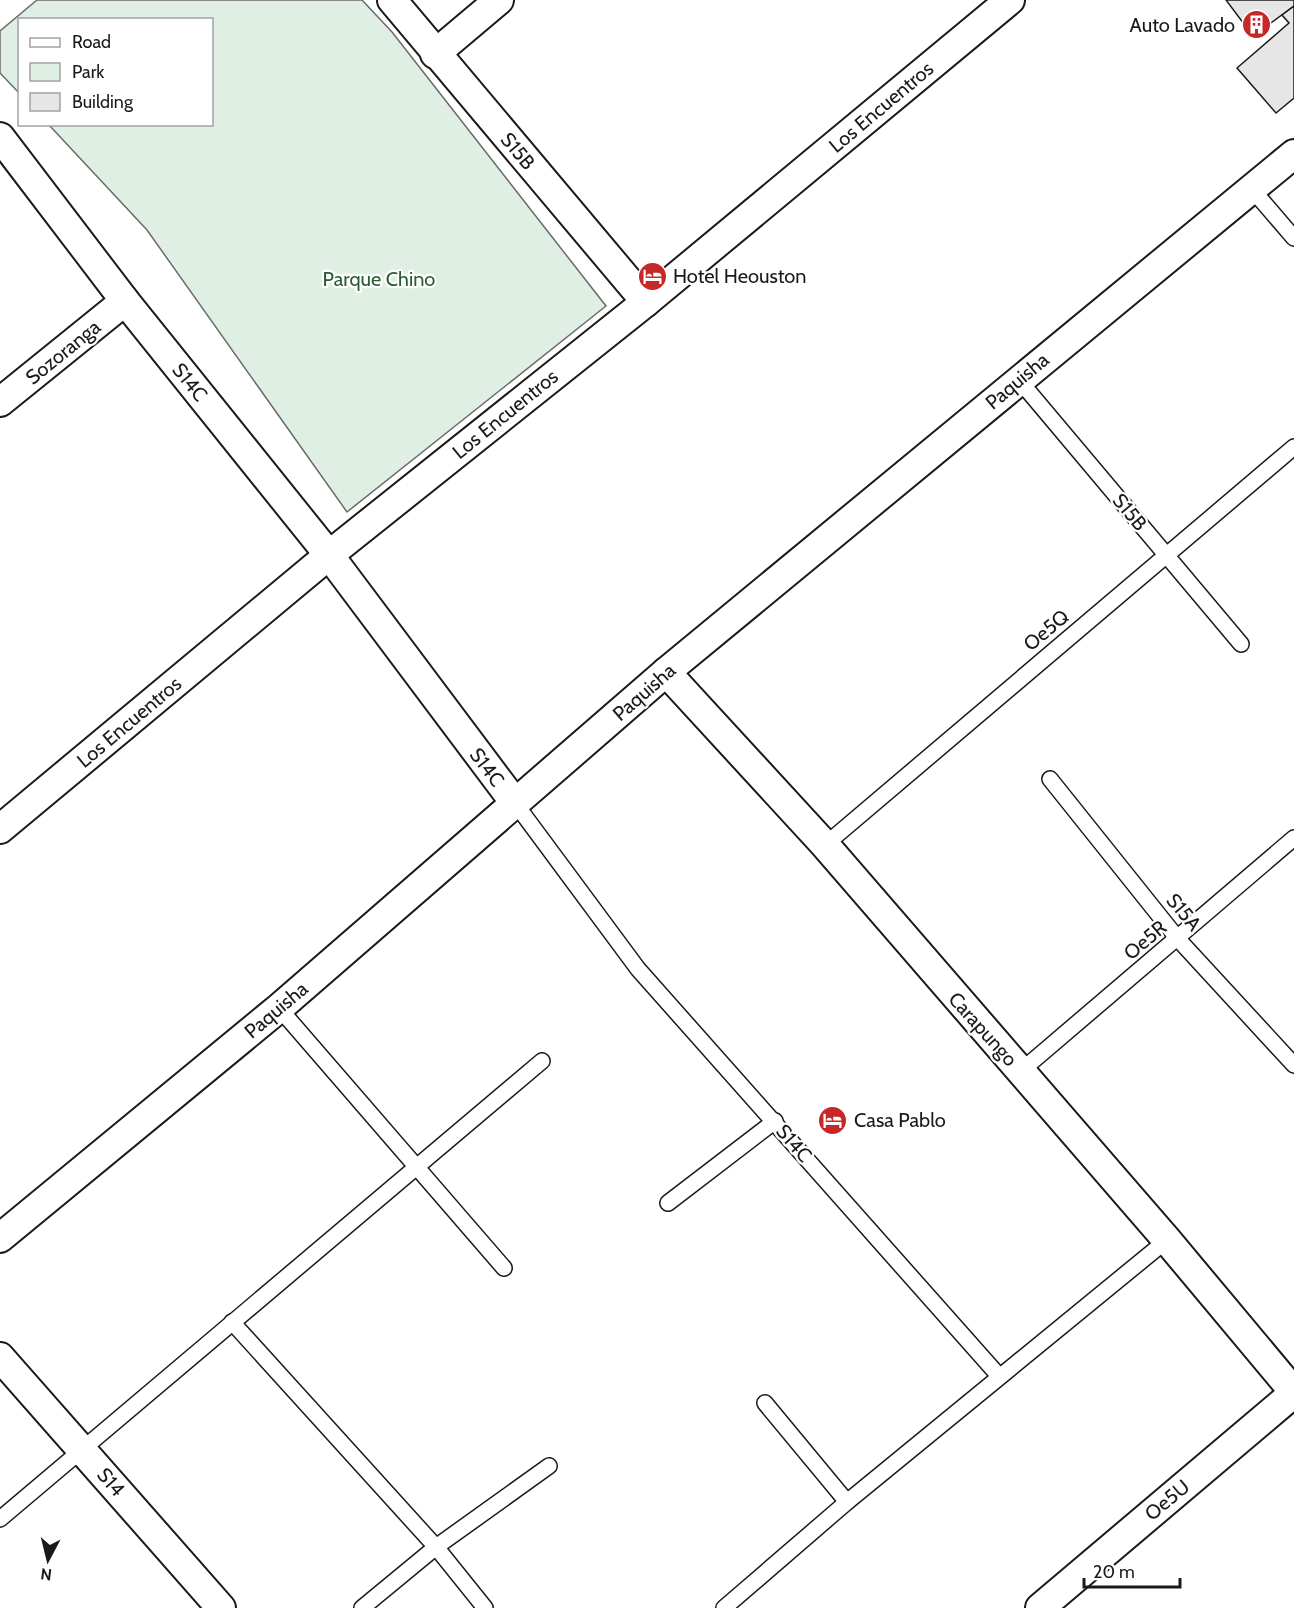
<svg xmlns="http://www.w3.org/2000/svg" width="1294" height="1608" viewBox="0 0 1294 1608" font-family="Cabin,sans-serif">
<rect width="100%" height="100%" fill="#fff"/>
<path fill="#e0efe3" stroke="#6a6a6a" stroke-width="1.5" d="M 37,0 L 362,0 L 392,32 L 606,306 L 347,512 L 147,230 L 49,125 L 212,124 L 212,20 L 20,20 L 19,93 L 0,73 L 0,31 Z"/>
<g fill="#e6e6e6" stroke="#1a1a1a" stroke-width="1.5">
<path d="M 1226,0 L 1294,0 L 1294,6 L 1253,36 Z"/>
<path d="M 1294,6 L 1294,98 L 1276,113 L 1237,68 L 1289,23 L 1282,15 Z"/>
</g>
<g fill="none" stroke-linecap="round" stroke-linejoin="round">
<defs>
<g id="lane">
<path d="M 1251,188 L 1294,238"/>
<path d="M 1019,380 L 1241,644"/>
<path d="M 1050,779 L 1178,939 L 1294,1065"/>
<path d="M 515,803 L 638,969 L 999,1376"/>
<path d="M 825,845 L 1294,447"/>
<path d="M 279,1008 L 504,1268"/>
<path d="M 1021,1071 L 1294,838"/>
<path d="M 668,1203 L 775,1121"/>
<path d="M 232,1322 L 436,1547 L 485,1608"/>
<path d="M 765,1403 L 847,1502"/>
<path d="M 0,1519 L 542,1061"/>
<path d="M 362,1608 L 436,1547 L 549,1466"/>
<path d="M 724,1608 L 847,1502 L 1167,1240"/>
</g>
<g id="street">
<path d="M 392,0 L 646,302"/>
<path d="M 435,54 L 499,0"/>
<path d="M 0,137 L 125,301 L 329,555 L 515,803"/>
<path d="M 0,402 L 125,301"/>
<path d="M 666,672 L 825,845 L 1167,1240 L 1294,1392"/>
<path d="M 0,829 L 329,555 L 646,302 L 1010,0"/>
<path d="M 0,1238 L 279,1008 L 666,672 L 1294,154"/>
<path d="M 0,1357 L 221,1608"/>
<path d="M 1040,1608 L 1294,1393"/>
</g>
</defs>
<use href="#lane" stroke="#1a1a1a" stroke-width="18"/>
<use href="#street" stroke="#1a1a1a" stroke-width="32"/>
<use href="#lane" stroke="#fff" stroke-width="15"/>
<use href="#street" stroke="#fff" stroke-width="28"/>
</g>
<defs>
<symbol id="building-disc" viewBox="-11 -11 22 22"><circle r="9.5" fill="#c62828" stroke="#fff"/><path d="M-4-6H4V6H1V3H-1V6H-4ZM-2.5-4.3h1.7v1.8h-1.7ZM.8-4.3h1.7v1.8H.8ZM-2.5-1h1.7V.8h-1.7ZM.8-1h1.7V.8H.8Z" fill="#fff"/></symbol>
<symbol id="hotel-disc" viewBox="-11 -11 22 22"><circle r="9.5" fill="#c62828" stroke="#fff"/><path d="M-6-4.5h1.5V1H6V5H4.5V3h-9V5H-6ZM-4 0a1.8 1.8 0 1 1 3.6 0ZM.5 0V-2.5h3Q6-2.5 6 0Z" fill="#fff"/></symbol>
</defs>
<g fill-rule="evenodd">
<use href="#building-disc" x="1240" y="8" width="33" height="33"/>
<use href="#hotel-disc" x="636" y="260" width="33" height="33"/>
<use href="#hotel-disc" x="816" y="1104" width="33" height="33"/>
</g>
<g text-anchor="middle" stroke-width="4.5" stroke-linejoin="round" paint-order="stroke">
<g font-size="20" fill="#1a1a1a" stroke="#fff" text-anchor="start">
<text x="1235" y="32" text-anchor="end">Auto Lavado</text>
<text x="673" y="283">Hotel Heouston</text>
<text x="854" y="1127">Casa Pablo</text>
</g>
<g font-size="20" fill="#1a1a1a" stroke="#fff">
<text transform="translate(881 107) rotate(-40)" y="7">Los Encuentros</text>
<text transform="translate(518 151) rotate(50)" y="7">S15B</text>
<text transform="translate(63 352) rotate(-39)" y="7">Sozoranga</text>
<text transform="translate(1017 381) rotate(-40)" y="7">Paquisha</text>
<text transform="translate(190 382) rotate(51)" y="7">S14C</text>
<text transform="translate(505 414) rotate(-39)" y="7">Los Encuentros</text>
<text transform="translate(1130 512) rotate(50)" y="7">S15B</text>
<text transform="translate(1046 630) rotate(-40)" y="7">Oe5Q</text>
<text transform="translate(644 692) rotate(-41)" y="7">Paquisha</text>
<text transform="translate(129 722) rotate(-40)" y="7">Los Encuentros</text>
<text transform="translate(487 767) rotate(53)" y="7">S14C</text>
<text transform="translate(1184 912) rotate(50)" y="7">S15A</text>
<text transform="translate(1145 940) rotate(-40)" y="7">Oe5R</text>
<text transform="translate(276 1010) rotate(-40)" y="7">Paquisha</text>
<text transform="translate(983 1029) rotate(48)" y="7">Carapungo</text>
<text transform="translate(794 1143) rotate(49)" y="7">S14C</text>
<text transform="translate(111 1482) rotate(49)" y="7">S14</text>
<text transform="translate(1167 1500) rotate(-40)" y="7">Oe5U</text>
</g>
<g font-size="20" fill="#2b5a34" stroke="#fff">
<text x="379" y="286">Parque Chino</text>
</g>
</g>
<rect x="18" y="18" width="195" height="108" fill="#ffffff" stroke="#a3a3a3" stroke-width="1.5"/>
<rect x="30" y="38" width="30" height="9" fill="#ffffff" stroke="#a3a3a3" stroke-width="1.5"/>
<text x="72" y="48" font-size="18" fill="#1a1a1a">Road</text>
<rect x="30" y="63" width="30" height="18" fill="#e0efe3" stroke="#a3a3a3" stroke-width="1.5"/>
<text x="72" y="78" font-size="18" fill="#1a1a1a">Park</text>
<rect x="30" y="93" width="30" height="18" fill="#e6e6e6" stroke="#a3a3a3" stroke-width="1.5"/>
<text x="72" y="108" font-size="18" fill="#1a1a1a">Building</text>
<g transform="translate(48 1560) rotate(187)" stroke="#ffffff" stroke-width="4.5" paint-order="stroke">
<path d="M0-4.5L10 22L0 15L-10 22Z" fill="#1a1a1a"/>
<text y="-9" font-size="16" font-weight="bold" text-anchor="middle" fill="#1a1a1a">N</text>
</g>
<path d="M1084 1578v9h96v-9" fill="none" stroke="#1a1a1a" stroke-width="3"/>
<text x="1093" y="1578" font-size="18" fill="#1a1a1a" stroke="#ffffff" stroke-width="4.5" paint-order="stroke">20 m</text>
</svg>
